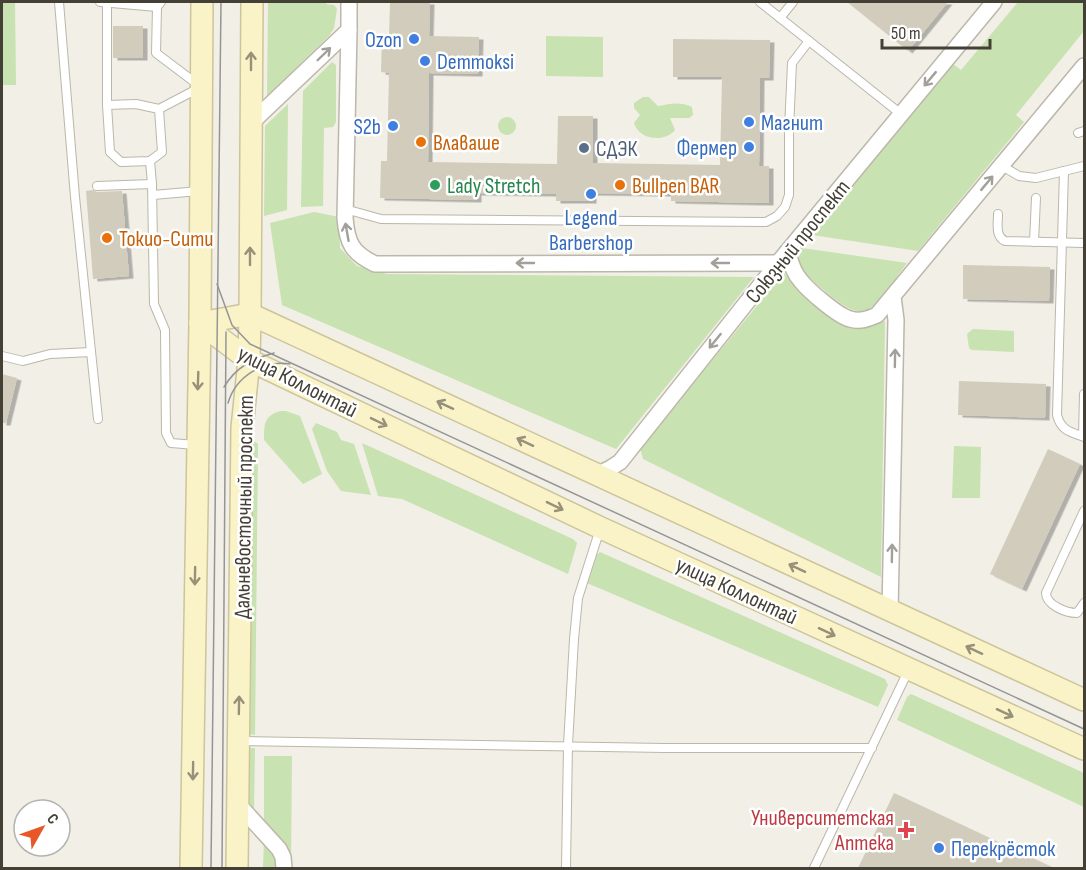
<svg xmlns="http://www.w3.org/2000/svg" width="1086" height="870" viewBox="0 0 1086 870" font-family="'Sofia Sans Condensed',sans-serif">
<defs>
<filter id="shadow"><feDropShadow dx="4.5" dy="2.5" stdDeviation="0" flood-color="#0004"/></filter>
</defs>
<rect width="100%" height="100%" fill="#f1efe6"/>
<g fill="#c8e2b2">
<path d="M 2,2 L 15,2 L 16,85 L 2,85 Z"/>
<path d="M 268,2 L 326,2 L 326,4 L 334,5 L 337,9 L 334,28 L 329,36 L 267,96 Z"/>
<path d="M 1018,2 L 1084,2 L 1084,31 L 1016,115 L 1024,122 L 918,251 L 812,235 L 953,64 L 961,70 Z"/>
<path d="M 546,36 L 603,37 L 603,77 L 546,76 Z"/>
<path d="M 332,62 L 336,65 L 336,122 L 333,127 L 324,128 L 323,206 L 301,207 L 303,91 Z"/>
<path d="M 643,97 L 649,97 L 658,106 C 671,104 679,101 692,107 L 693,115 L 689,118 L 670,118 L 675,130 C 664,143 639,140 634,123 L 640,115 L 634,108 L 634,103 Z"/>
<path d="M 288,104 L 287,210 L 264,216 L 265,126 Z"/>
<circle cx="507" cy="126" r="9"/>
<path d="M 314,212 L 339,217 L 340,248 L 357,266 L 387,274 L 754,277 L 616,449 L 282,305 L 270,223 Z"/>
<path d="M 802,248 L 907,263 C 897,276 881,303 867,310 C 850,319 817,283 804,273 C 798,264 797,258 802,248 Z"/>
<path d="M 784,273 C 795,286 832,324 848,327 C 861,330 873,325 885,321 L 881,577 L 643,459 L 640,448 Z"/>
<path d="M 973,329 L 1014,331 L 1014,352 L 972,350 L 969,348 L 967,334 Z"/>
<path d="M 280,411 L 286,411 L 300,416 L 322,474 L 303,484 L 264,440 C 264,424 264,416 280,411 Z"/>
<path d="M 316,423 L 337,432 L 341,440 L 354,444 L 371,495 L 341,491 L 327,471 L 312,429 Z"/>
<path d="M 251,438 L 258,444 L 255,735 L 249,734 L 248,730 Z"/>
<path d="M 362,443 L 573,539 L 577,543 L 576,547 L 568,574 L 402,499 L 378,496 Z"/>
<path d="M 954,446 L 981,447 L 980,498 L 952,498 Z"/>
<path d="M 600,552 L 885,679 L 888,685 L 878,707 L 587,583 L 593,558 Z"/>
<path d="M 911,694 L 1084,773 L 1084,807 L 897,720 L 907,697 Z"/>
<path d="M 251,748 L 255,748 L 254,810 L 247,799 L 248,751 Z"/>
<path d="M 264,756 L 292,756 L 291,868 L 264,823 Z"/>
<path d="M 264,838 L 274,850 L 278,868 L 263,868 Z"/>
</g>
<g fill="#d2ccbd" filter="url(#shadow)">
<path d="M 390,2 L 430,2 L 429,36 L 479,37 L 478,74 L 429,73 L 428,162 L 557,164 L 558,116 L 593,116 L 593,163 L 720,165 L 722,77 L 673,77 L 673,39 L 770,40 L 769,78 L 760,78 L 759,166 L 769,166 L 769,203 L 671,201 L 671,194 L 592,193 L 592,201 L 556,201 L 556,194 L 477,193 L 477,200 L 380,198 L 381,161 L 387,161 L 389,73 L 381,72 L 382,36 L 389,36 Z"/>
<path d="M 847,2 L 948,2 L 908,51 Z"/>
<rect x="113" y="26" width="30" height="32"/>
<path d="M 93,190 L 97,192 L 122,191 L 129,276 L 93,279 L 86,191 Z"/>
<path d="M 963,265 L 1050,267 L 1049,301 L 963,299 Z"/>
<path d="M 2,374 L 17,378 L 6,423 L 2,423 Z"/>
<path d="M 959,381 L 1046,384 L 1045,418 L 958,415 Z"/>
<path d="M 1048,449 L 1080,464 L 1022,589 L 990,574 Z"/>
<path d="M 894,793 L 1054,868 L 858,868 Z"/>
</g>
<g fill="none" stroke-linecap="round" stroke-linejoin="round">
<defs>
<g id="service">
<path d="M 59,2 L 75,197 L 98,419"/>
<path d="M 100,2 L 157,7"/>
<path d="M 107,2 L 107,105"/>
<path d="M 760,2 L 901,114"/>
<path d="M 780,18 L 793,2"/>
<path d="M 159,109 L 136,104 L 107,105 L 110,152 L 121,162 L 150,161 L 162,152 L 159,109 L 201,87 L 156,53 L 157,7 L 161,2"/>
<path d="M 1078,133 L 1084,131"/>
<path d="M 150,161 L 152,184"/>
<path d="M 1002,166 L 1019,176 L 1036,178 L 1084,166"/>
<path d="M 1064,171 L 1057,415 C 1061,431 1071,432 1084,437"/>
<path d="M 97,186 L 152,184 L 154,304 L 165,330 L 166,433 L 171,443 L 196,445"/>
<path d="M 153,195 L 199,191"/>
<path d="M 345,209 L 381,219 L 766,222 L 777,216 L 785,207 L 789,195 L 789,129 L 792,63 L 809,41"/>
<path d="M 998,214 C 998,224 995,236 1005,241 L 1084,243"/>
<path d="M 1034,242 L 1036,198"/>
<path d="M 2,356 L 23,361 L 50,354 L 91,352"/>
<path d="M 1083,436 L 1084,394"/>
<path d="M 1084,511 L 1046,593 C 1046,605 1066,613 1077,613 L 1084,603"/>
<path d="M 240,741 L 665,748 L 872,748"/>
<path d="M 566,868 L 568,745 L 574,639 L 578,598 L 600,529"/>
<path d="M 814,868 L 909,669"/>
</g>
<g id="minor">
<path d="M 349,30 L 345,218 C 347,243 352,253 375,264 L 778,263"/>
<path d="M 251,123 L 349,30 L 349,2"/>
<path d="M 788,251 C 790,262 793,272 801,281 C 809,291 838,316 850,319 C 860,322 868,319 877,315 L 1084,66"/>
<path d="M 596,475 L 609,469 L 620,462 L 778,263 L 994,2"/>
<path d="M 890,611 L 896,320 L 893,297"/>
<path d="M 238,804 L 279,849 L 283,857 L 284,868"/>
</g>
<g id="secondary">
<path d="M 200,323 L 249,360 L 601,528 L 1084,749"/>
<path d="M 200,323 L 250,314 L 1084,700"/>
<path d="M 191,868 L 200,323 L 202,2"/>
<path d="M 237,868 L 242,428 L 249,360 L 250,314 L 252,2"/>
</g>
</defs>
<use href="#service" stroke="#bcb7aa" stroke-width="10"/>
<use href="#minor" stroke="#bcb7aa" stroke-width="18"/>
<use href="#secondary" stroke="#cdc599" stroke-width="24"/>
<use href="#service" stroke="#fff" stroke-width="8"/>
<use href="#minor" stroke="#fff" stroke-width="15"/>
<use href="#secondary" stroke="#faf3c8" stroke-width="21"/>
<g stroke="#959595" stroke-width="1.5">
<path d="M 217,284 L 232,325 L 250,344 L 1084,729"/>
<path d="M 224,387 C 236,367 252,359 274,353"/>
<path d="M 228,403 C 236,376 263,360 290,364"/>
<path d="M 211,868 L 221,2"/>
<path d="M 222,868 L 226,332"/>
</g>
</g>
<defs><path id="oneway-shaft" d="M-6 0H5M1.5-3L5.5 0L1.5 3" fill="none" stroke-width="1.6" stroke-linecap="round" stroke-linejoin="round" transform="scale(1.5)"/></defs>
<g stroke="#a2a09a">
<use href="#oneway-shaft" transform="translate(324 54) rotate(-44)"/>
<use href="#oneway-shaft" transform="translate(930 79) rotate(130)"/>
<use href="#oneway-shaft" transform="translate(987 183) rotate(-50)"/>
<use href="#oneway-shaft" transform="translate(347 232) rotate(-100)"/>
<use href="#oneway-shaft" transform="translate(525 263) rotate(180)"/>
<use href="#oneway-shaft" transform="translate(720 263) rotate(180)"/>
<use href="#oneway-shaft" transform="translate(715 341) rotate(129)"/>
<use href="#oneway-shaft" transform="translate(895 358) rotate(-89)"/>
<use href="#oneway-shaft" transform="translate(892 553) rotate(-89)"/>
</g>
<g stroke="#969178">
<use href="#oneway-shaft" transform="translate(251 61) rotate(-90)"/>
<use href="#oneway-shaft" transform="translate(250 256) rotate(-90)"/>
<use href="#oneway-shaft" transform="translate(198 381) rotate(92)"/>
<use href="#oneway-shaft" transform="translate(445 405) rotate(-155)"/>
<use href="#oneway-shaft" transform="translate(379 422) rotate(26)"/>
<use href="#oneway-shaft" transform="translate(525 442) rotate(-155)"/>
<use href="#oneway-shaft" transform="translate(555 506) rotate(26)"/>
<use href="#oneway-shaft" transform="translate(797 568) rotate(-155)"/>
<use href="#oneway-shaft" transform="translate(195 576) rotate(91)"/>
<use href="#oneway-shaft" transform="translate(827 632) rotate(25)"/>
<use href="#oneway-shaft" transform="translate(974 650) rotate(-155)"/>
<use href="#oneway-shaft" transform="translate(239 705) rotate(-89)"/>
<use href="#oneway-shaft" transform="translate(1005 713) rotate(25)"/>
<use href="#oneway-shaft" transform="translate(193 771) rotate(91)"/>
</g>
<g fill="#3f7fe0" stroke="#fff" stroke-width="2">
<circle cx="414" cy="39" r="6"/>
<circle cx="425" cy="61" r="6"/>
<circle cx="749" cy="122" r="6"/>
<circle cx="393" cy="126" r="6"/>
<circle cx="749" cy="147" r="6"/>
<circle cx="591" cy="194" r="6"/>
<circle cx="939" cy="848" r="6"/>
</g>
<g fill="#e8710a" stroke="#fff" stroke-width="2">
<circle cx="421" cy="142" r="6"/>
<circle cx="620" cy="185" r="6"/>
<circle cx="107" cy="238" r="6"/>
</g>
<circle fill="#5c6f8a" stroke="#fff" stroke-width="2" cx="584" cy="148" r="6"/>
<circle fill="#2e9e5b" stroke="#fff" stroke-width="2" cx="435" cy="185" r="6"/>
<path fill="#e0444e" stroke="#fff" stroke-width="2" d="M903 821h6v6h6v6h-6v6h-6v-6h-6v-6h6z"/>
<g text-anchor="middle" stroke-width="5" stroke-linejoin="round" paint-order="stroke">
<g font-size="22" fill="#366cbe" stroke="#fff" text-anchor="end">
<text x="402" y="47">Ozon</text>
<text x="437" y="69" text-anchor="start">Demmoksi</text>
<text x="761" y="130" text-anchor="start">Магнит</text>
<text x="381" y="134">S2b</text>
<text x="737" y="155">Фермер</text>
<text x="591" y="225" text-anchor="middle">Legend<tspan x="591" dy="25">Barbershop</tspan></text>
<text x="951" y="856" text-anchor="start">Перекрёсток</text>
</g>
<g font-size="22" fill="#c56008" stroke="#fff" text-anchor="start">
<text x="433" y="150">Влаваше</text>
<text x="632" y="193">Bullpen BAR</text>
<text x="119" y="246">Токио-Сити</text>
</g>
<g font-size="22" fill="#4e5e75" stroke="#fff" text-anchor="start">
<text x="596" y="156">СДЭК</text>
</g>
<g font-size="22" fill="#27864d" stroke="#fff" text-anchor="start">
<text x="447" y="193">Lady Stretch</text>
</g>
<g font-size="22" fill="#444036" stroke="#fff">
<text transform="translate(797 241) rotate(-51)" y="8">Союзный проспект</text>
<text transform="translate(298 381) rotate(27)" y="8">улица Коллонтай</text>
<text transform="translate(243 507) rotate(-89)" y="8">Дальневосточный проспект</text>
<text transform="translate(737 590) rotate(25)" y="8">улица Коллонтай</text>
</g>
<g font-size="22" fill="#be3a42" stroke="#fff" text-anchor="end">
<text x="894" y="825">Университетская<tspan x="894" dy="25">Аптека</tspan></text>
</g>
</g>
<rect width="1086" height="870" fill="none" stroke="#444036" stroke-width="6"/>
<g transform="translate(42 828) rotate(50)"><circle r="28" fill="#ffffff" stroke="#b4b3af" stroke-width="1.5"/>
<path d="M0-4.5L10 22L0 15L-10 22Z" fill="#e75727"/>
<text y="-9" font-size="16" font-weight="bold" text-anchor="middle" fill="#444036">С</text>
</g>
<path d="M882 39v9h108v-9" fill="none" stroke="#444036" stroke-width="3"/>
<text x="891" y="39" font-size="18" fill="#444036" stroke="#ffffff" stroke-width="4.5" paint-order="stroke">50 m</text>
</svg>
